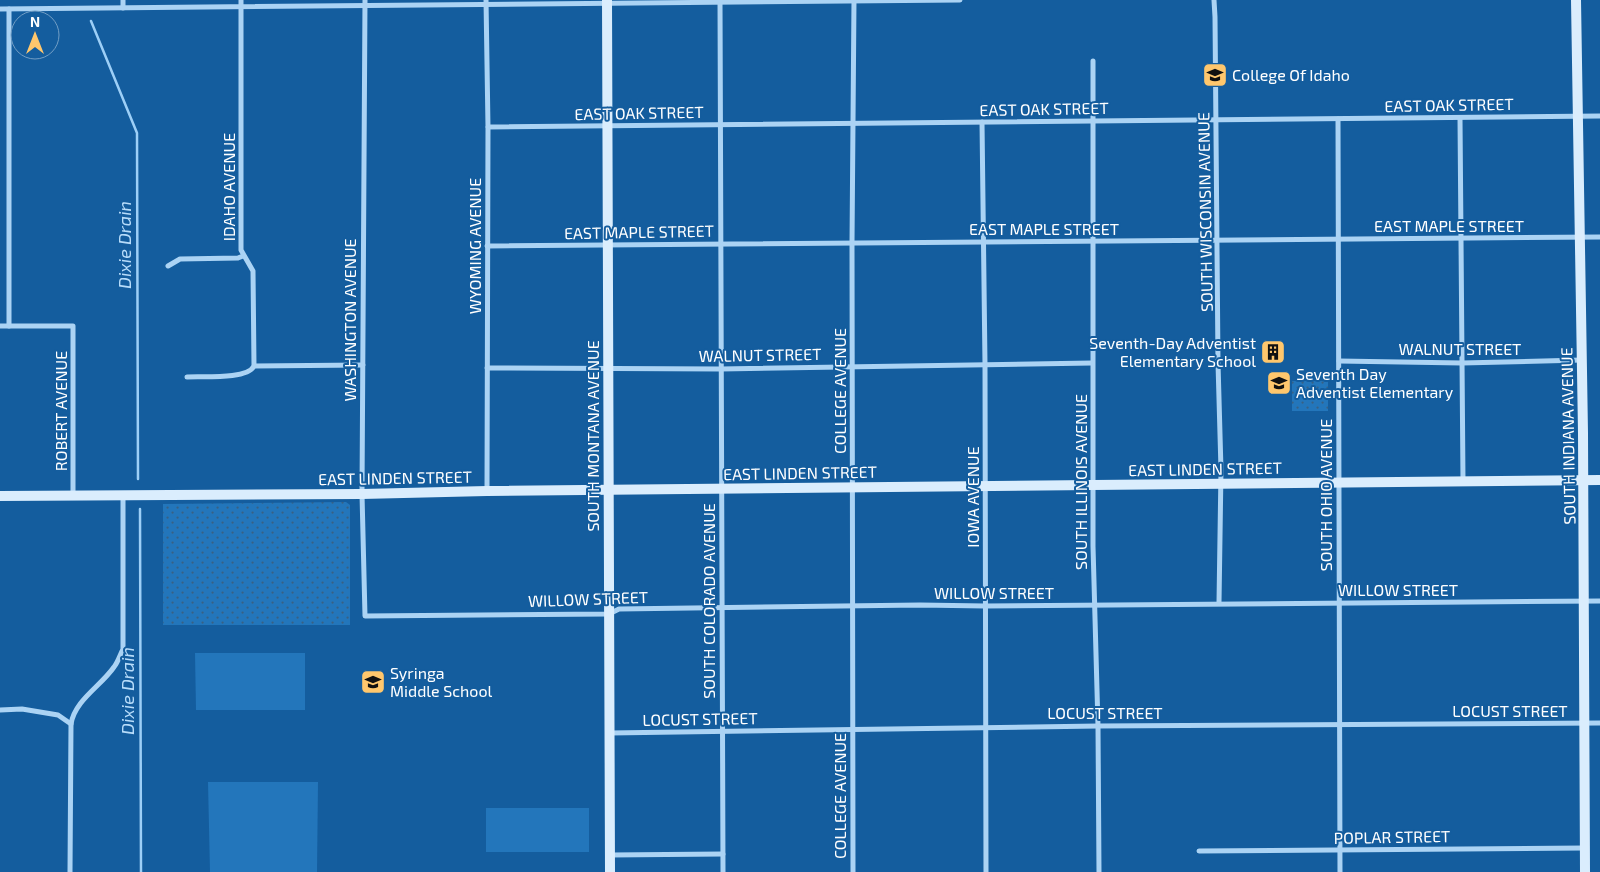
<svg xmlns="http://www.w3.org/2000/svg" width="1600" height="872" viewBox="0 0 1600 872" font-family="'Exo 2',sans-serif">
<defs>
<pattern id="grass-dots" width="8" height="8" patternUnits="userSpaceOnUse" patternTransform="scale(1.25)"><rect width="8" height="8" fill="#2376bb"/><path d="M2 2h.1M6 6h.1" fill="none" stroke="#386184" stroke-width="1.8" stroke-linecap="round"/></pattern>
</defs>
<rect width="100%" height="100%" fill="#145d9e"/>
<g fill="url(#grass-dots)">
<rect x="1292" y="381" width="36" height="30"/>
<path d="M 346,502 L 350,505 L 350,625 L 163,625 L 163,504 Z"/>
</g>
<g fill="#2376bb">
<path d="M 195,653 L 305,653 L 305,710 L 196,710 Z"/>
<path d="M 208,782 L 318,782 L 317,872 L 210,872 Z"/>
<rect x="486" y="808" width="103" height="44"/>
</g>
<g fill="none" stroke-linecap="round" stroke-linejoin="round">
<g stroke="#9dcff7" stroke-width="2.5">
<path d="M 91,21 L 137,133 L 138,479"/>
<path d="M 140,509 L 141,872"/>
</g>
<g stroke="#abd3f4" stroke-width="5">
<path d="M 365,0 L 362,494 L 365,616 L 609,614 L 619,609 L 920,605 L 985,606 L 1600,601"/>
<path d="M 486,0 L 488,127 L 487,491"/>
<path d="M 720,0 L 723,872"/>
<path d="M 1214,0 L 1215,17 L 1218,363 L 1221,470 L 1219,603"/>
<path d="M 123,8 L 123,0"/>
<path d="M 0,9 L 960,0"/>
<path d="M 9,9 L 9,326"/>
<path d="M 1093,61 L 1093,546 L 1098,726 L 1099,872"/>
<path d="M 1460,118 L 1463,481"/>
<path d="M 1338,119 L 1340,872"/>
<path d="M 982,122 L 985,364 L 986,872"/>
<path d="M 488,127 L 1600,116"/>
<path d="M 487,246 L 1600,237"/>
<path d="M 168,266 L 180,259 L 238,258 L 243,256"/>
<path d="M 0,326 L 73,326 L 73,495"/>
<path d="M 1339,361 L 1462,363 L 1582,360"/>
<path d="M 254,366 L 363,365"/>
<path d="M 487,368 L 721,369 L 1092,363"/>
<path d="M 187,377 C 202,376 247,380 254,366 L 253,271 L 241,250 L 241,0"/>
<path d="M 0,710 L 22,709 L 58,715 L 71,724"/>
<path d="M 610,733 L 1098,726 L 1600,723"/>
<path d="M 1199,851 L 1584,848"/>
<path d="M 610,855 L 723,854"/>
<path d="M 70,872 L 71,724 C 75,700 101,686 114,667 C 118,662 120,655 123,649 L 123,496"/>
<path d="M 853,872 L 852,243 L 854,0"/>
</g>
<g stroke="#daedfd" stroke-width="10">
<path d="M 607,0 L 610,872"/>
<path d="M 1576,0 L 1583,433 L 1585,872"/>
<path d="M 0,496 L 362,494 L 487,491 L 1600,480"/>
</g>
</g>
<defs>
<symbol id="university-square" viewBox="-11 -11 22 22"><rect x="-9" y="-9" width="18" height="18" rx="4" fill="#ffc76d" stroke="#145d9e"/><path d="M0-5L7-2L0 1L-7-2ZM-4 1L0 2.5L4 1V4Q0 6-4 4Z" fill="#111"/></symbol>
<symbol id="building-square" viewBox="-11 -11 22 22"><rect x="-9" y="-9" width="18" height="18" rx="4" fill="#ffc76d" stroke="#145d9e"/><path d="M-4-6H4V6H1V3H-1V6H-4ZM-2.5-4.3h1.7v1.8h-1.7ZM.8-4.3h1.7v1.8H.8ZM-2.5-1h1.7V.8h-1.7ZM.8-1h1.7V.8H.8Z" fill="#111"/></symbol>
<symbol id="school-square" viewBox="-11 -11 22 22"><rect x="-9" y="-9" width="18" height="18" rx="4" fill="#ffc76d" stroke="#145d9e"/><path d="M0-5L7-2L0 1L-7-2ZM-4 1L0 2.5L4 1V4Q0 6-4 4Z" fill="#111"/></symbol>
</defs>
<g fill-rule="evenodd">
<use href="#university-square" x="1201" y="61" width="28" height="28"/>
<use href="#building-square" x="1259" y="338" width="28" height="28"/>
<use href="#school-square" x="1265" y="369" width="28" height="28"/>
<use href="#school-square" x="359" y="668" width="28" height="28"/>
</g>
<g text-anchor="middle" stroke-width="4" stroke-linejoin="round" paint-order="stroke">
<g font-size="16" fill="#fff" stroke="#145d9e" text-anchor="start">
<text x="1232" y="81">College Of Idaho</text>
<text x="1256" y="349" text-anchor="end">Seventh-Day Adventist<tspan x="1256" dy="18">Elementary School</tspan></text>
<text x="1296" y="380">Seventh Day<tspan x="1296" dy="18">Adventist Elementary</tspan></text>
<text x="390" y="679">Syringa<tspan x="390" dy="18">Middle School</tspan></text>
</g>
<g font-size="16" fill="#fff" stroke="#145d9e">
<text transform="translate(1449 105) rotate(-1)" y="6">EAST OAK STREET</text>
<text transform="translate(1044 109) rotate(-1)" y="6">EAST OAK STREET</text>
<text transform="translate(639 113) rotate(-1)" y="6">EAST OAK STREET</text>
<text transform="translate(229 187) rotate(-90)" y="6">IDAHO AVENUE</text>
<text transform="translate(1205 212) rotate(-91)" y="6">SOUTH WISCONSIN AVENUE</text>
<text x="1449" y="232">EAST MAPLE STREET</text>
<text x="1044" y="235">EAST MAPLE STREET</text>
<text transform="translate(639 232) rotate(-1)" y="6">EAST MAPLE STREET</text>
<text transform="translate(475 246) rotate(-90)" y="6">WYOMING AVENUE</text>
<text transform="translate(350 320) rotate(-90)" y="6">WASHINGTON AVENUE</text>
<text x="1460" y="355">WALNUT STREET</text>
<text transform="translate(760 355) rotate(-1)" y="6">WALNUT STREET</text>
<text transform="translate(840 391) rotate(-90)" y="6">COLLEGE AVENUE</text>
<text transform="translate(61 411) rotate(-90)" y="6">ROBERT AVENUE</text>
<text transform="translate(593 436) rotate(-90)" y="6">SOUTH MONTANA AVENUE</text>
<text transform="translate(1568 436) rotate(-91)" y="6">SOUTH INDIANA AVENUE</text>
<text transform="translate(1205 469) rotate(-1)" y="6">EAST LINDEN STREET</text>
<text transform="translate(800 473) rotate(-1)" y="6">EAST LINDEN STREET</text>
<text transform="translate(395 478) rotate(-1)" y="6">EAST LINDEN STREET</text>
<text transform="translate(1081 482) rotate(-90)" y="6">SOUTH ILLINOIS AVENUE</text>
<text transform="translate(1326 495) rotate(-90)" y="6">SOUTH OHIO AVENUE</text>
<text transform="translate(973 497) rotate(-90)" y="6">IOWA AVENUE</text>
<text x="1398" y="596">WILLOW STREET</text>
<text x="994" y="599">WILLOW STREET</text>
<text transform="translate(588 599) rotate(-2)" y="6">WILLOW STREET</text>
<text transform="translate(709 601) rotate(-90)" y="6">SOUTH COLORADO AVENUE</text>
<text x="1510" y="717">LOCUST STREET</text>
<text x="1105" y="719">LOCUST STREET</text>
<text transform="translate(700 719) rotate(-1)" y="6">LOCUST STREET</text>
<text transform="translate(840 796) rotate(-90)" y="6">COLLEGE AVENUE</text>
<text transform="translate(1392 837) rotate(-1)" y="6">POPLAR STREET</text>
</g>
<g font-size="18" font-style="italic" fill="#b7dcfa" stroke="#145d9e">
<text transform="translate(125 245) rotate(-90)" y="6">Dixie Drain</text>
<text transform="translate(128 691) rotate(-90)" y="6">Dixie Drain</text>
</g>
</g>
<g transform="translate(35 35)"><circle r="24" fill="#145d9e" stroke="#729ec5"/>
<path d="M0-4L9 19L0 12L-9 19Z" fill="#ffc76d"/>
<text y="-8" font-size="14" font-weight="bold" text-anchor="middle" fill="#ffffff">N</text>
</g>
</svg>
